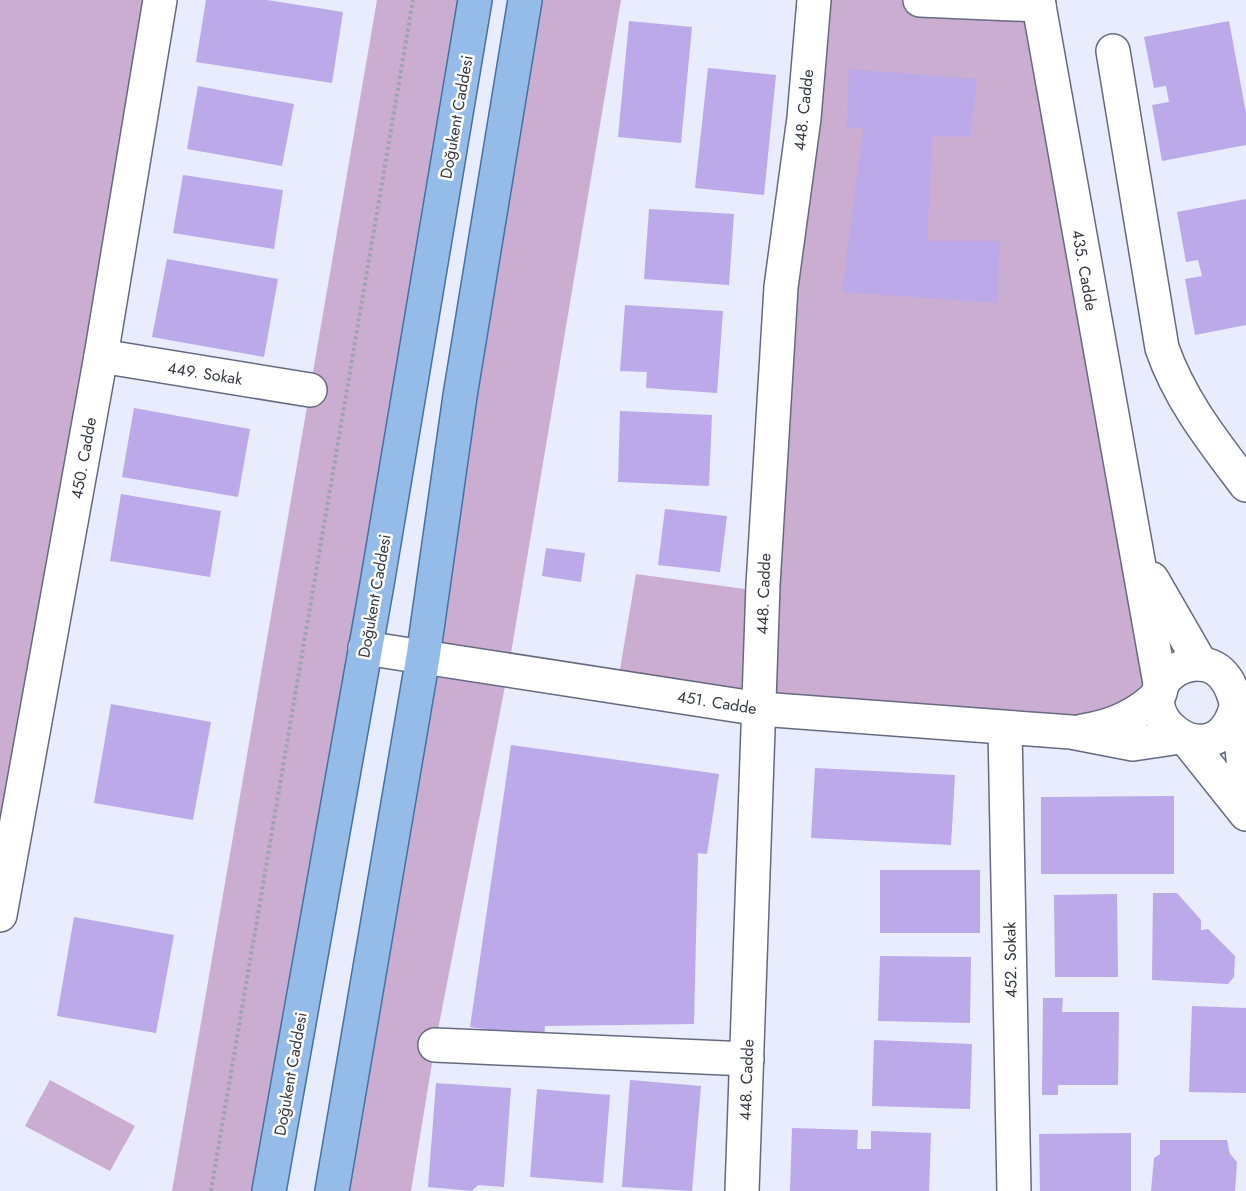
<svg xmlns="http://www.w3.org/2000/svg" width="1246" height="1191" viewBox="0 0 1246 1191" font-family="Jost,sans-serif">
<rect width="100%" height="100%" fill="#e8ecfc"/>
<g fill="#cbadd2">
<path d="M 0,0 L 160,0 L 0,897 Z"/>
<path d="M 377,0 L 475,0 L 269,1191 L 172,1191 Z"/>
<path d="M 525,0 L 621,0 L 508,671 L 435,1045 L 411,1191 L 332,1191 Z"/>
<path d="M 814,0 L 920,0 L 1039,5 L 1161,689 L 1120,722 L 617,687 L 636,574 L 759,591 Z"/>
<path d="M 50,1080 L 135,1126 L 110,1171 L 25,1126 Z"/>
</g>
<g fill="#bba9e9">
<path d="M 206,0 L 267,0 L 343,12 L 332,83 L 196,62 Z"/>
<path d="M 629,21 L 692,27 L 681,143 L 618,137 Z"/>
<path d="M 1229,21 L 1246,113 L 1246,145 L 1162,161 L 1152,105 L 1169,102 L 1166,86 L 1154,88 L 1144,37 Z"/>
<path d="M 708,68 L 776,75 L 764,195 L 695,188 Z"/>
<path d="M 849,69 L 977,79 L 970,137 L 933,136 L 927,241 L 1000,241 L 997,303 L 842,292 L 863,128 L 847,128 Z"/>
<path d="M 198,86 L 294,104 L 282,166 L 187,149 Z"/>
<path d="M 183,175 L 283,190 L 274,249 L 173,233 Z"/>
<path d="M 1246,199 L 1246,325 L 1195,335 L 1185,279 L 1202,276 L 1198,260 L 1186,262 L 1177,212 Z"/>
<path d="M 649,209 L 734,214 L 729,285 L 644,279 Z"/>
<path d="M 167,259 L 278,279 L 264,357 L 152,337 Z"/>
<path d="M 625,305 L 723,311 L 717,393 L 646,388 L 647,372 L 620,371 Z"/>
<path d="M 134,408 L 250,429 L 238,497 L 122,477 Z"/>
<path d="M 620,411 L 712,415 L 709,486 L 618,482 Z"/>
<path d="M 121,494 L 221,511 L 210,577 L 110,561 Z"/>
<path d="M 665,509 L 727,516 L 720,572 L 658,565 Z"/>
<path d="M 546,548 L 585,553 L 581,582 L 542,576 Z"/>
<path d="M 111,704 L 211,722 L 193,820 L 94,803 Z"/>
<path d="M 511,745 L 719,774 L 707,854 L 698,853 L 694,1024 L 545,1026 L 544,1037 L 470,1027 Z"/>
<path d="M 815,768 L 955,775 L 951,845 L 811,838 Z"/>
<path d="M 1174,796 L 1174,874 L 1041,874 L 1041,797 Z"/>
<rect x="880" y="870" width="100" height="63"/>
<path d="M 1153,893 L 1177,893 L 1201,920 L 1201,930 L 1208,929 L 1235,956 L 1234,977 L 1228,984 L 1152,980 Z"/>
<path d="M 1117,894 L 1118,977 L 1055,977 L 1054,895 Z"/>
<path d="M 74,917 L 174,935 L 156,1033 L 57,1016 Z"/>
<path d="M 880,956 L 971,957 L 970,1023 L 878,1021 Z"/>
<path d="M 1043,998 L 1063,998 L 1062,1012 L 1119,1012 L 1118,1085 L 1058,1085 L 1058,1095 L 1042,1095 Z"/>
<path d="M 1192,1006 L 1246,1008 L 1246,1093 L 1189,1092 Z"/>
<path d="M 874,1040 L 972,1044 L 970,1109 L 872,1106 Z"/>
<path d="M 630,1080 L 701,1086 L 692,1191 L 622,1187 Z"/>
<path d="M 436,1083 L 511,1088 L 504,1187 L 478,1185 L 472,1191 L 428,1187 Z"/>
<path d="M 537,1089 L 610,1095 L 603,1183 L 530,1177 Z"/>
<path d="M 792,1128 L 858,1130 L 857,1149 L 871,1149 L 871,1131 L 931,1133 L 929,1191 L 790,1191 Z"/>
<path d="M 1131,1133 L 1131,1191 L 1040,1191 L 1039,1134 Z"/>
<path d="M 1160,1140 L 1227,1140 L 1230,1154 L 1237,1162 L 1235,1191 L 1151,1191 L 1154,1158 L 1160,1154 Z"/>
</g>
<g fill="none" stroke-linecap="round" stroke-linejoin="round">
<defs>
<g id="minor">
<path d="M 920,0 L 1039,5"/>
<path d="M 1038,0 L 1161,689"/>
<path d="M 1113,51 L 1162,348 C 1180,400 1213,441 1246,485"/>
<path d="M 101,356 L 310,390"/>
<path d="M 1152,579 L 1201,664"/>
<path d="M 365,648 L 760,709 L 1071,732 L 1133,744 L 1180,737"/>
<path d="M 1236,707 C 1215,786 1117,709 1176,670 C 1185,665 1197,663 1207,665 C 1246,676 1238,745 1246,779"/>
<path d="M 1005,728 L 1014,1191"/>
<path d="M 1082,731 C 1112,727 1138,716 1160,693"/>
<path d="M 1187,740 L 1246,814"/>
<path d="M 0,915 L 101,356 L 160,0"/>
<path d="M 435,1045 L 747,1059"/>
<path d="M 742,1191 L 763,585 L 781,287 L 804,118 L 814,0"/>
</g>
<g id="major">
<path d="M 269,1191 L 377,584 L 475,0"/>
<path d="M 332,1191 L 423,657 L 460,396 L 525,0"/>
</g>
</defs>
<use href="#minor" stroke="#656a81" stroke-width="36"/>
<use href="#major" stroke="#4671a4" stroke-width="36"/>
<path stroke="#9fa3b0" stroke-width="4" stroke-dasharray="3 3" stroke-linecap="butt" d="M 211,1191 L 413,0"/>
<use href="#minor" stroke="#fff" stroke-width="33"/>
<use href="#major" stroke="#95bce8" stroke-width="33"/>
</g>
<g text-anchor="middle" stroke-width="5" stroke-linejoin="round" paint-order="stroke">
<g font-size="16" fill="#363843" stroke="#fff">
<text transform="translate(803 110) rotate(-84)" y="6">448. Cadde</text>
<text transform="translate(456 117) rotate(-80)" y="6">Doğukent Caddesi</text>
<text transform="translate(1085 270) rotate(80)" y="6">435. Cadde</text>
<text transform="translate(205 373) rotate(9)" y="6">449. Sokak</text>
<text transform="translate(83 458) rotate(-80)" y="6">450. Cadde</text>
<text transform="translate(763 594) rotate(-88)" y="6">448. Cadde</text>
<text transform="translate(374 596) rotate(-80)" y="6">Doğukent Caddesi</text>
<text transform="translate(717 702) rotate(9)" y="6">451. Cadde</text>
<text transform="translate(1010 960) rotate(-91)" y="6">452. Sokak</text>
<text transform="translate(290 1074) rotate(-80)" y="6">Doğukent Caddesi</text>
<text transform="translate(746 1080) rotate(-88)" y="6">448. Cadde</text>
</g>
</g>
</svg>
